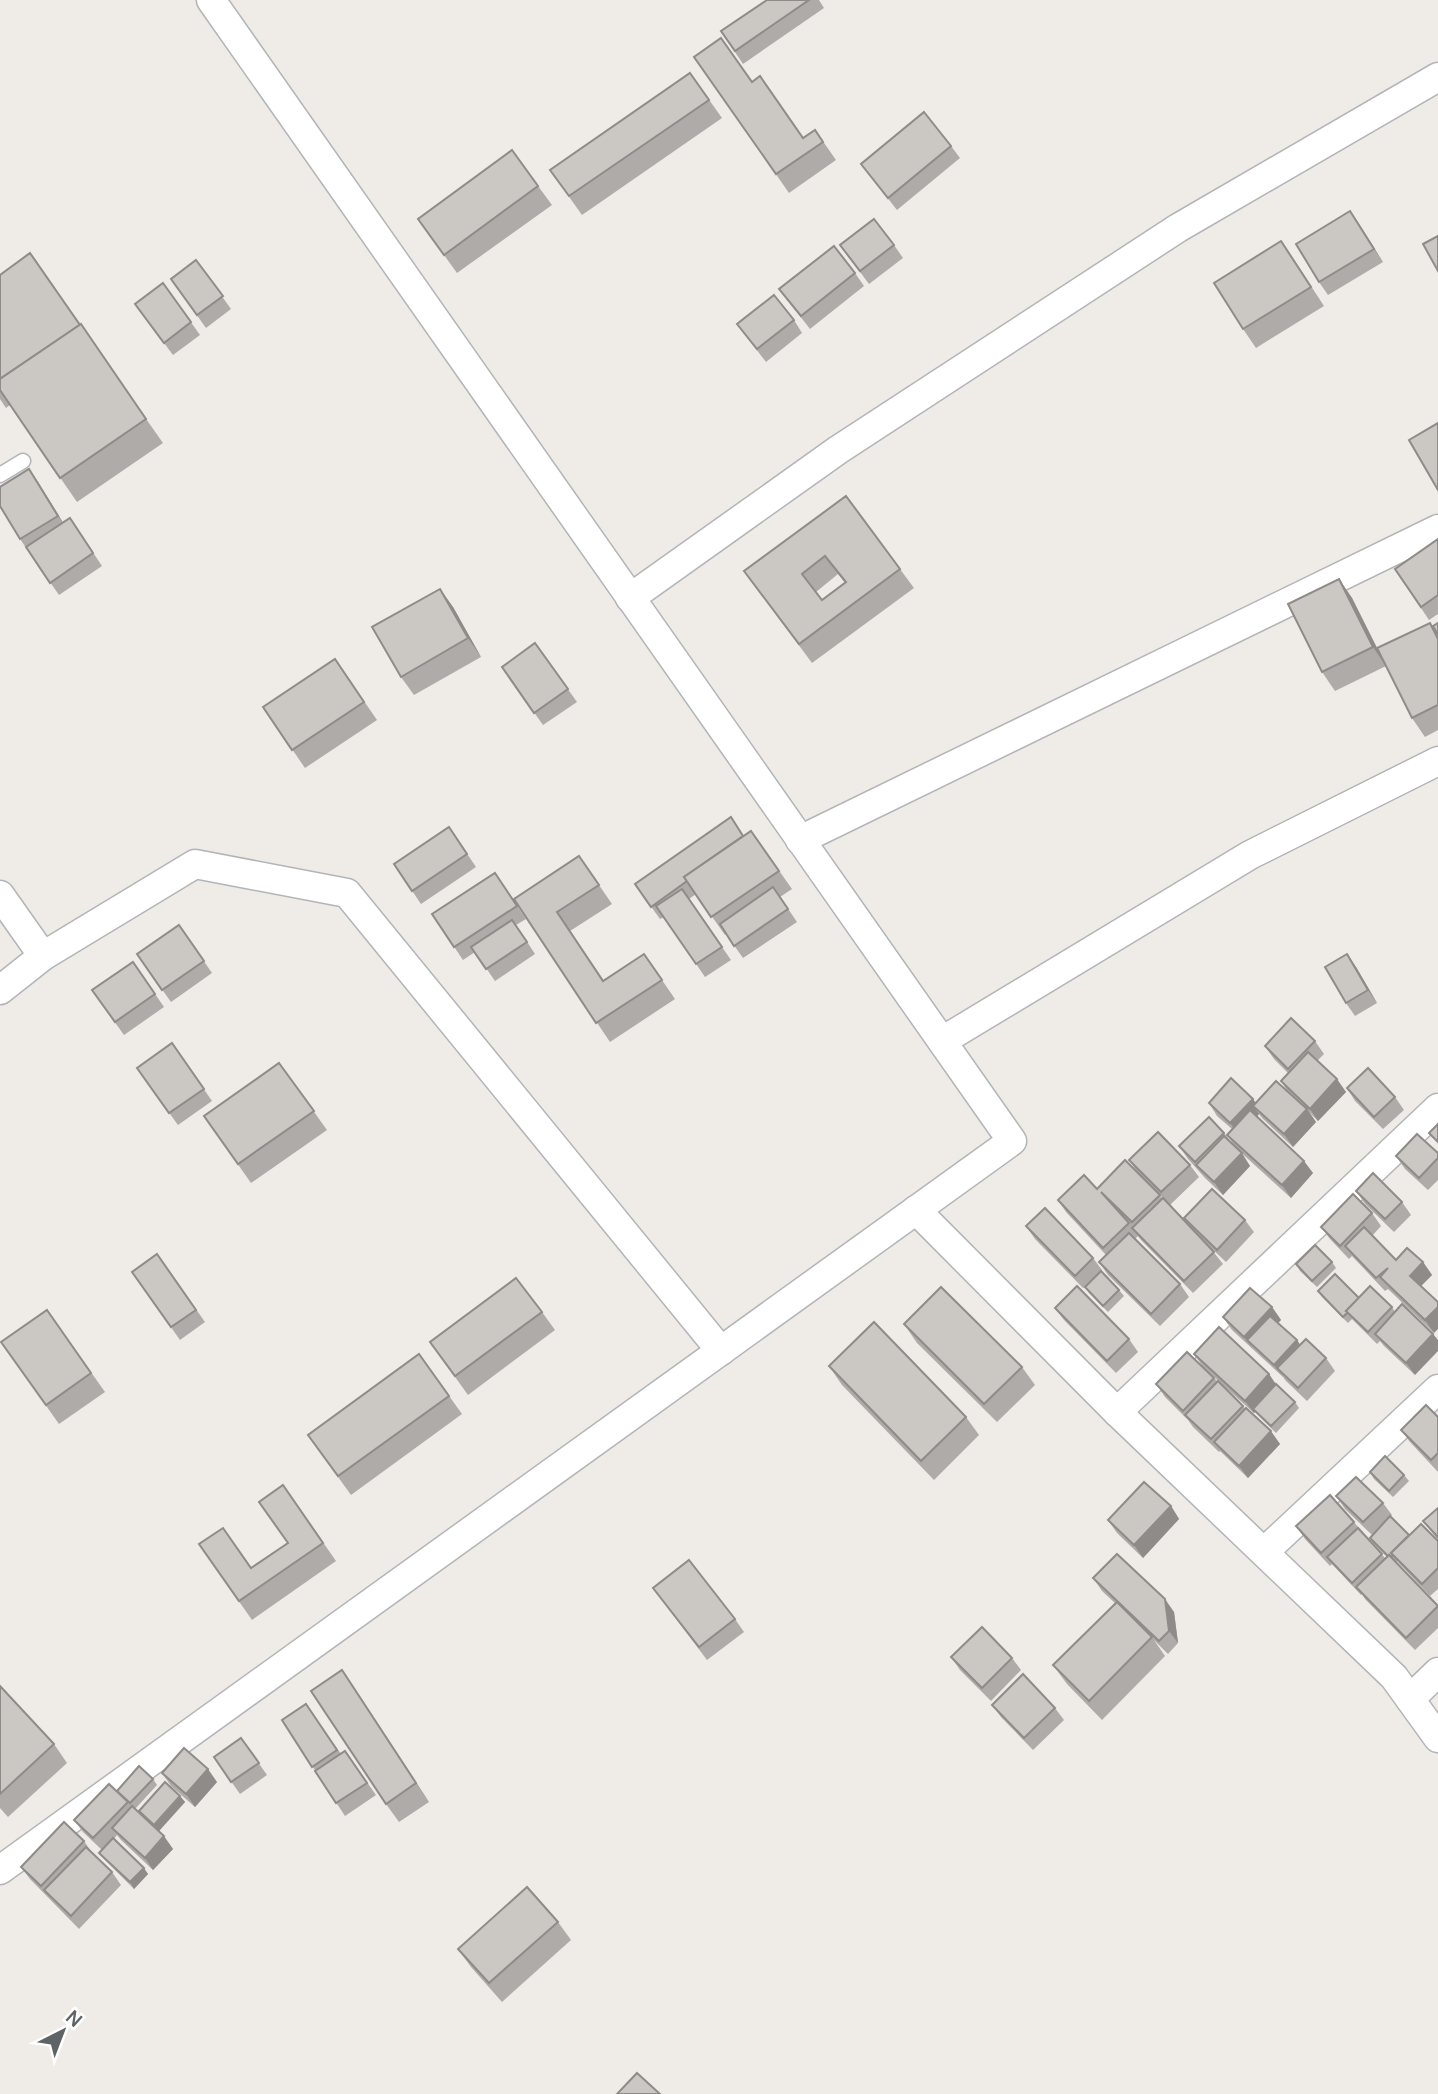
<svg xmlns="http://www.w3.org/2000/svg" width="1438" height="2094" viewBox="0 0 1438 2094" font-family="Manrope,sans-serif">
<rect width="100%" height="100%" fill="#efece7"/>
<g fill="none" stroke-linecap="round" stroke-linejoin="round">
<defs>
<path id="service" d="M 0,475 L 23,461"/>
<g id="minor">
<path d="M 630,598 L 838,450 L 1178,228 L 1438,77"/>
<path d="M 800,840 L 1438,529"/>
<path d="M 0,895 L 43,956 L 0,990"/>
<path d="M 43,956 L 195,864 L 347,893 L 721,1351"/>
<path d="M 942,1041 L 1250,855 L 1438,761"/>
<path d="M 916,1210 L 1117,1412 L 1394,1677 L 1438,1738"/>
<path d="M 1117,1412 L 1438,1108"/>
<path d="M 1264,1552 L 1438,1389"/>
<path d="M 1410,1699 L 1438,1672"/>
<path d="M 0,1870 L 1012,1141 L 211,0"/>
</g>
</defs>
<use href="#service" stroke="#b2b5b8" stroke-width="17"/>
<use href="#minor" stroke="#b2b5b8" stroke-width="31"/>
<use href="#service" stroke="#fff" stroke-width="14"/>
<use href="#minor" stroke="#fff" stroke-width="28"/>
</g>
<g fill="#afaba8" fill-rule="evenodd">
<path d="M 767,0 L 819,0 L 824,8 L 743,64 L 721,31 Z"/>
<path d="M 694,57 L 752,82 L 803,138 L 815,130 L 836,160 L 789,193 Z"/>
<path d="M 690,73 L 722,118 L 582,215 L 550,170 Z"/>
<path d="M 951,146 L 960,158 L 897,210 L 861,164 Z"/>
<path d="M 538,186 L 552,205 L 457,273 L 418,219 Z"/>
<path d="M 1350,211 L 1383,262 L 1328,295 L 1319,282 Z"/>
<path d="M 840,245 L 894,245 L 903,258 L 869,284 Z"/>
<path d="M 196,260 L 231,309 L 206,328 L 171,279 Z"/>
<path d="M 1294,260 L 1324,306 L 1256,348 L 1243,329 Z"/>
<path d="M 855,273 L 864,286 L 810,329 L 779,289 Z"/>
<path d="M 0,275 L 80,325 L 163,443 L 77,502 L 10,405 L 6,408 L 0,399 Z"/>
<path d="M 163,283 L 200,335 L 173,355 L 135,304 Z"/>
<path d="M 794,320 L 802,333 L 766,362 L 737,324 Z"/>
<path d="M 38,482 L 63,523 L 70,518 L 102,566 L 59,595 L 20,539 Z"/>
<path d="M 846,496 L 914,588 L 812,663 L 744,571 ZM 838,574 L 845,583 L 822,600 L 816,592 Z"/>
<path d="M 1438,539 L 1438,614 L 1429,620 L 1395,569 Z"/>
<path d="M 1339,579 L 1352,598 L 1386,666 L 1335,691 L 1322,672 Z"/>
<path d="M 440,589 L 453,607 L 481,657 L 414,695 L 401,677 Z"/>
<path d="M 1438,623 L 1438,730 L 1425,737 L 1412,718 L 1437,633 Z"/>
<path d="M 535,643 L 577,702 L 543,725 L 502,667 Z"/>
<path d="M 335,659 L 377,720 L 305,768 L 263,707 Z"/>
<path d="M 449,827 L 476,867 L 421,904 L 394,864 Z"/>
<path d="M 751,831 L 792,889 L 780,897 L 797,922 L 743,958 L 726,934 L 725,935 L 696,894 L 689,899 L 731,960 L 705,977 L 664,917 L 660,919 L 635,884 L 743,836 Z"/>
<path d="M 579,856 L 612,904 L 570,931 L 604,981 L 644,954 L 675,999 L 610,1042 L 514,899 Z"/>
<path d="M 495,873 L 526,919 L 516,925 L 535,954 L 495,981 L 475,952 L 463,960 L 432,914 Z"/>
<path d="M 179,925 L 212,973 L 171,1002 L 137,954 Z"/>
<path d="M 133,962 L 164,1007 L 124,1035 L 92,990 Z"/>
<path d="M 1356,967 L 1377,1003 L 1355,1016 L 1346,1003 Z"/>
<path d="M 1315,1041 L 1324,1054 L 1317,1061 L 1346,1092 L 1318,1121 L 1309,1112 L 1316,1122 L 1293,1147 L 1262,1118 L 1259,1114 L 1257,1117 L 1313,1173 L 1291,1198 L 1236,1148 L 1227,1135 L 1232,1129 L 1217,1116 L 1209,1103 L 1256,1103 L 1288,1092 L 1281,1081 L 1288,1073 L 1274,1059 L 1265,1046 Z"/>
<path d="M 172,1043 L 212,1101 L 178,1125 L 137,1068 Z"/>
<path d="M 279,1063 L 327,1130 L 251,1183 L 204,1116 Z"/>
<path d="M 1347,1088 L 1395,1097 L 1404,1110 L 1383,1129 L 1355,1101 Z"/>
<path d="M 1224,1133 L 1250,1166 L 1223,1195 L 1205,1178 L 1188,1159 L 1179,1146 Z"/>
<path d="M 1438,1153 L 1438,1180 L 1428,1190 L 1405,1169 L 1396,1156 Z"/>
<path d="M 1129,1160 L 1190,1165 L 1199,1177 L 1170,1205 L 1146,1181 L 1190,1227 L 1184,1218 L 1245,1220 L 1254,1232 L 1226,1262 L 1208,1245 L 1223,1264 L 1193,1293 L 1141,1240 L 1129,1224 L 1138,1236 L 1135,1239 L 1180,1284 L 1189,1297 L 1160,1326 L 1108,1275 L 1099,1262 L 1106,1255 L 1066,1212 L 1058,1200 L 1097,1189 L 1138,1173 Z"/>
<path d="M 1356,1191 L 1402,1202 L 1411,1215 L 1394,1232 L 1365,1204 Z"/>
<path d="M 1372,1213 L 1381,1226 L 1372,1236 L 1396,1260 L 1423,1262 L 1432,1275 L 1421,1286 L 1434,1333 L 1388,1289 L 1385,1291 L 1352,1256 L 1349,1259 L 1330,1239 L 1321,1227 Z"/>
<path d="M 1026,1226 L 1093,1258 L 1102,1270 L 1101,1272 L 1119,1290 L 1124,1296 L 1108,1312 L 1089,1293 L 1085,1287 L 1083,1288 L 1035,1239 Z"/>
<path d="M 157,1254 L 205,1322 L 180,1340 L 132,1272 Z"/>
<path d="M 1332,1262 L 1336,1268 L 1317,1287 L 1300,1271 L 1296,1264 Z"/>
<path d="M 1318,1291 L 1358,1298 L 1392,1307 L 1395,1312 L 1415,1375 L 1384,1346 L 1380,1341 L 1377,1344 L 1352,1319 L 1348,1323 L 1322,1297 Z"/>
<path d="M 1272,1307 L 1281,1320 L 1278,1323 L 1297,1340 L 1300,1345 L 1326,1358 L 1335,1371 L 1307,1401 L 1286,1381 L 1283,1377 L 1232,1330 L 1223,1317 Z"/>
<path d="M 1055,1308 L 1129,1339 L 1138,1352 L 1116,1373 L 1064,1320 Z"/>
<path d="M 47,1310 L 105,1392 L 59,1424 L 1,1342 Z"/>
<path d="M 542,1312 L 555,1330 L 468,1395 L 430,1342 Z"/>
<path d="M 904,1324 L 1022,1367 L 1035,1385 L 997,1422 L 917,1343 Z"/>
<path d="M 419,1354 L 462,1414 L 351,1495 L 308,1435 Z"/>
<path d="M 1194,1354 L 1278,1386 L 1295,1402 L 1299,1408 L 1276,1433 L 1255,1412 L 1254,1413 L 1203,1367 Z"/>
<path d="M 829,1366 L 966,1417 L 979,1435 L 934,1480 L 842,1385 Z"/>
<path d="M 1214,1378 L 1243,1406 L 1280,1444 L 1248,1478 L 1220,1451 L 1219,1452 L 1193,1427 L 1188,1420 L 1165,1397 L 1156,1384 Z"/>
<path d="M 1438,1417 L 1438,1472 L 1410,1442 L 1401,1430 Z"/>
<path d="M 1370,1472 L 1404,1475 L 1409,1481 L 1393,1497 L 1374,1479 Z"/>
<path d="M 283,1485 L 336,1561 L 252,1620 L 199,1544 L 251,1568 L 288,1543 Z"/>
<path d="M 1336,1496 L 1383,1503 L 1392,1515 L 1390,1517 L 1409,1535 L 1438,1541 L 1438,1589 L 1430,1596 L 1397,1561 L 1396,1563 L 1438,1606 L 1438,1628 L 1415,1650 L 1365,1599 L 1362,1594 L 1361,1595 L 1332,1564 L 1330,1566 L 1305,1539 L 1296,1526 L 1354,1522 L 1362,1532 L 1385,1558 L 1387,1557 L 1374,1544 L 1370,1538 L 1386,1521 L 1372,1535 L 1345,1509 Z"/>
<path d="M 1171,1506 L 1179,1519 L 1143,1558 L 1117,1533 L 1108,1520 Z"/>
<path d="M 1438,1508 L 1438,1540 L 1423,1521 Z"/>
<path d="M 1093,1578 L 1174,1612 L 1178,1643 L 1168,1654 L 1154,1640 L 1165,1656 L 1102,1720 L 1067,1684 L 1053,1665 L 1116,1604 L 1102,1591 Z"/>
<path d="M 653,1588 L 735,1619 L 744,1632 L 707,1660 Z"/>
<path d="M 951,1657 L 1012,1658 L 1021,1670 L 991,1701 L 960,1670 Z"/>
<path d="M 342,1670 L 429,1802 L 399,1822 L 386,1804 Z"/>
<path d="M 0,1686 L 54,1744 L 67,1763 L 8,1817 L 0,1808 Z"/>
<path d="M 306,1704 L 341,1754 L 345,1751 L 376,1795 L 345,1816 L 282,1720 Z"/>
<path d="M 992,1705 L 1055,1708 L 1064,1720 L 1033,1750 L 1001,1717 Z"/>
<path d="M 241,1738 L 267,1775 L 240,1794 L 214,1757 Z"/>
<path d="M 162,1773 L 217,1782 L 195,1807 L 171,1786 Z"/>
<path d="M 153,1779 L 157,1785 L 135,1809 L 173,1849 L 153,1870 L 121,1840 L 117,1835 L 114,1839 L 148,1874 L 134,1889 L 104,1859 L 99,1853 L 102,1850 L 83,1832 L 74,1820 L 118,1793 Z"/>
<path d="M 180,1796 L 185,1802 L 159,1831 L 144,1817 L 139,1811 Z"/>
<path d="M 84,1841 L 92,1853 L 112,1872 L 121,1885 L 79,1929 L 30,1879 L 21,1867 Z"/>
<path d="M 558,1922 L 571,1940 L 502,2002 L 471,1967 L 458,1949 Z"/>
</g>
<g fill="#8e8b88">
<path d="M 1350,211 L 1359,224 L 1383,262 L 1374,249 Z"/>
<path d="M 29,469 L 38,482 L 67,529 L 58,516 Z"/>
<path d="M 1339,579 L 1352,598 L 1386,666 L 1373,647 Z"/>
<path d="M 440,589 L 453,607 L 481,657 L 468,638 Z"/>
<path d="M 1347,954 L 1356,967 L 1377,1003 L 1368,990 Z"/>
<path d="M 1337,1079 L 1346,1092 L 1318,1121 L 1310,1109 Z"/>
<path d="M 1253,1099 L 1262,1111 L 1253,1106 L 1259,1114 L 1239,1135 L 1230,1123 Z"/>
<path d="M 1307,1109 L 1316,1122 L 1293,1147 L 1284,1134 Z"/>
<path d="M 1242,1153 L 1250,1166 L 1223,1195 L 1214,1182 Z"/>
<path d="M 1304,1161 L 1313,1173 L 1291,1198 L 1282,1185 Z"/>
<path d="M 1423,1262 L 1432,1275 L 1419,1288 L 1410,1276 Z"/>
<path d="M 1272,1307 L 1281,1320 L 1255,1347 L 1247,1340 L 1253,1349 L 1244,1337 Z"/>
<path d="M 1438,1307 L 1438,1329 L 1434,1333 L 1425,1320 Z"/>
<path d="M 1433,1334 L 1438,1340 L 1438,1351 L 1415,1375 L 1406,1363 Z"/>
<path d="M 1297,1340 L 1305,1352 L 1277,1368 L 1283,1377 L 1274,1365 Z"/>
<path d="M 1269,1374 L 1278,1387 L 1253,1409 L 1255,1412 L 1254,1413 L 1245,1401 Z"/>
<path d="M 1271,1431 L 1280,1444 L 1248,1478 L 1239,1466 Z"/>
<path d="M 1171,1506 L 1179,1519 L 1143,1558 L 1134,1545 Z"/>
<path d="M 1165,1599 L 1174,1612 L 1178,1643 L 1169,1631 Z"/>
<path d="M 342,1670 L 355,1689 L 429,1802 L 416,1783 Z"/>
<path d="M 208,1769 L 217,1782 L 195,1807 L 186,1794 Z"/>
<path d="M 180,1796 L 185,1802 L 159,1831 L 154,1825 Z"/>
<path d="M 164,1836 L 173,1849 L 153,1870 L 145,1858 Z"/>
<path d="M 144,1868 L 148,1874 L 134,1889 L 130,1882 Z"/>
</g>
<g fill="#cbc7c3" stroke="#8e8b88" stroke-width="2" fill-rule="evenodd">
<path d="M 767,0 L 809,0 L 735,51 L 721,31 Z"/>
<path d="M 721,38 L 752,82 L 760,76 L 803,138 L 815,130 L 823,142 L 776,174 L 694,57 Z"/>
<path d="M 690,73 L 709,100 L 569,196 L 550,170 Z"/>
<path d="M 924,112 L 951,146 L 888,198 L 861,164 Z"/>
<path d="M 512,150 L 538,186 L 444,255 L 418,219 Z"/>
<path d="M 1350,211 L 1374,249 L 1319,282 L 1296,244 Z"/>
<path d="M 874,219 L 894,245 L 860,271 L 840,245 Z"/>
<path d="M 1438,236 L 1438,271 L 1423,244 Z"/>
<path d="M 1281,241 L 1311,287 L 1243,329 L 1214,283 Z"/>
<path d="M 834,246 L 855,273 L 801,316 L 779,289 Z"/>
<path d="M 30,253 L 80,325 L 0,379 L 0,275 Z"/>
<path d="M 196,260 L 223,296 L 197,315 L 171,279 Z"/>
<path d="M 163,283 L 191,322 L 164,343 L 135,304 Z"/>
<path d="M 774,295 L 794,320 L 757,349 L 737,324 Z"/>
<path d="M 81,324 L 146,419 L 60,478 L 0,390 L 0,379 Z"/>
<path d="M 1438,423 L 1438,490 L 1409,440 Z"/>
<path d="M 29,469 L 58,516 L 20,539 L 0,506 L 0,487 Z"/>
<path d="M 846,496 L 900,569 L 799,644 L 744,571 ZM 825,556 L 846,582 L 822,600 L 802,574 Z"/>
<path d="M 70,518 L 93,553 L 50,583 L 26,547 Z"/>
<path d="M 1438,539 L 1438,595 L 1421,607 L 1395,569 Z"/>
<path d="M 1339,579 L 1373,647 L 1322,672 L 1288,604 Z"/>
<path d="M 440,589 L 468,638 L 401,677 L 372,627 Z"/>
<path d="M 1430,623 L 1438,639 L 1438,705 L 1412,718 L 1377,648 Z"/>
<path d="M 1438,623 L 1438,635 L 1433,626 Z"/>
<path d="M 535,643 L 568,689 L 534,713 L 502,667 Z"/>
<path d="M 335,659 L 364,702 L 292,750 L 263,707 Z"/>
<path d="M 731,817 L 743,836 L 684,877 L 687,881 L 651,907 L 635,884 Z"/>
<path d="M 449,827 L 467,854 L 412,891 L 394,864 Z"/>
<path d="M 751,831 L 779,871 L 711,917 L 684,877 Z"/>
<path d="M 579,856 L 599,885 L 557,912 L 603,981 L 644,954 L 662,980 L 596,1023 L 514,899 Z"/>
<path d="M 495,873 L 517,906 L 454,947 L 432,914 Z"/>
<path d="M 773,887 L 788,909 L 734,946 L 720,924 Z"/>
<path d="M 682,889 L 722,947 L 696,964 L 656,906 Z"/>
<path d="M 512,920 L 527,942 L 486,969 L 471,947 Z"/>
<path d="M 179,925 L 204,961 L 162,990 L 137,954 Z"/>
<path d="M 1347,954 L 1368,990 L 1346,1003 L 1325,967 Z"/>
<path d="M 133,962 L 155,994 L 115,1022 L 92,990 Z"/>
<path d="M 1291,1018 L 1315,1041 L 1288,1069 L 1265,1046 Z"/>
<path d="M 172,1043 L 204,1089 L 169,1113 L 137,1068 Z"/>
<path d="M 1308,1052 L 1337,1079 L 1310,1109 L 1281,1081 Z"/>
<path d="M 279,1063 L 314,1111 L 238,1164 L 204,1116 Z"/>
<path d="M 1368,1068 L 1395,1097 L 1374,1117 L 1347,1088 Z"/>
<path d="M 1231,1078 L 1253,1099 L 1230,1123 L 1209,1103 Z"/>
<path d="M 1276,1081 L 1307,1109 L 1284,1134 L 1253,1106 Z"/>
<path d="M 1250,1110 L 1304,1161 L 1282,1185 L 1227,1135 Z"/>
<path d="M 1209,1117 L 1224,1133 L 1195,1162 L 1179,1146 Z"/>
<path d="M 1438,1124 L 1438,1142 L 1429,1133 Z"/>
<path d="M 1158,1132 L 1190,1165 L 1161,1192 L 1129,1160 Z"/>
<path d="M 1417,1134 L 1438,1153 L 1438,1158 L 1419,1178 L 1396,1156 Z"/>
<path d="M 1224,1136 L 1242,1153 L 1214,1182 L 1196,1165 Z"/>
<path d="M 1125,1160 L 1160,1195 L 1132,1222 L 1101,1192 L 1129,1223 L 1103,1248 L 1058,1200 L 1084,1175 L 1097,1189 Z"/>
<path d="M 1373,1173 L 1402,1202 L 1385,1219 L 1356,1191 Z"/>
<path d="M 1212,1189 L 1245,1220 L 1217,1250 L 1184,1218 Z"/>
<path d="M 1353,1194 L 1372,1213 L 1340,1246 L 1321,1227 Z"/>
<path d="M 1163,1198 L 1214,1252 L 1184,1281 L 1132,1228 Z"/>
<path d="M 1045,1208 L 1093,1258 L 1075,1276 L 1026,1226 Z"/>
<path d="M 1364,1227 L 1396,1260 L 1407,1248 L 1423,1262 L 1410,1276 L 1438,1302 L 1438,1307 L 1425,1320 L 1380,1277 L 1388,1268 L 1376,1278 L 1345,1246 Z"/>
<path d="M 1129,1233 L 1180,1284 L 1151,1314 L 1099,1262 Z"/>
<path d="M 1315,1245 L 1332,1262 L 1312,1281 L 1296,1264 Z"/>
<path d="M 157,1254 L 196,1310 L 171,1327 L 132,1272 Z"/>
<path d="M 1101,1271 L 1119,1290 L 1103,1306 L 1085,1287 Z"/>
<path d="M 1335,1274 L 1359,1298 L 1346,1311 L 1348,1312 L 1343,1317 L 1318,1291 Z"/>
<path d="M 516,1278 L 542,1312 L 455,1376 L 430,1342 Z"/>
<path d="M 1077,1286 L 1129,1339 L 1107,1361 L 1055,1308 Z"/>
<path d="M 1370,1286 L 1392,1307 L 1368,1332 L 1346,1311 Z"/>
<path d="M 941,1287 L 1022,1367 L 984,1404 L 904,1324 Z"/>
<path d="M 1250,1288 L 1272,1307 L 1244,1337 L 1223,1317 Z"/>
<path d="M 1402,1304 L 1433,1334 L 1406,1363 L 1375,1334 Z"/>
<path d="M 47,1310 L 91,1373 L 46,1405 L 1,1342 Z"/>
<path d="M 1270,1316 L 1297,1340 L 1274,1365 L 1247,1340 Z"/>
<path d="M 874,1322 L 966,1417 L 921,1461 L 829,1366 Z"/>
<path d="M 1219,1327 L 1269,1374 L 1245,1401 L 1194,1354 Z"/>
<path d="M 1306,1339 L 1326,1358 L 1298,1388 L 1277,1368 Z"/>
<path d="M 1187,1352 L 1214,1378 L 1183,1411 L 1156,1384 Z"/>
<path d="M 419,1354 L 449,1396 L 338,1476 L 308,1435 Z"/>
<path d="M 1218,1381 L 1243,1406 L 1211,1439 L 1185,1415 Z"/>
<path d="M 1276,1384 L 1295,1402 L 1271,1426 L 1253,1409 Z"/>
<path d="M 1426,1405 L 1438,1417 L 1438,1453 L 1431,1460 L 1401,1430 Z"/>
<path d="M 1246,1408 L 1271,1431 L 1239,1466 L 1214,1442 Z"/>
<path d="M 1385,1456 L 1404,1475 L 1389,1491 L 1370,1472 Z"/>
<path d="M 1356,1477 L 1383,1503 L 1363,1522 L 1336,1496 Z"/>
<path d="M 1144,1482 L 1171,1506 L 1134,1545 L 1108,1520 Z"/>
<path d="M 283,1485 L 323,1543 L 239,1601 L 199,1544 L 223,1528 L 251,1568 L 288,1543 L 259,1502 Z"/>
<path d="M 1330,1495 L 1354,1522 L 1321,1553 L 1296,1526 Z"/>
<path d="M 1438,1508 L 1438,1537 L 1423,1521 Z"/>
<path d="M 1390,1516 L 1409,1535 L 1391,1553 L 1393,1555 L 1391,1557 L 1389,1555 L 1388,1556 L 1370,1538 Z"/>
<path d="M 1421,1524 L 1438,1541 L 1438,1568 L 1422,1584 L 1391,1553 Z"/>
<path d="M 1358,1528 L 1382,1554 L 1352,1583 L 1327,1557 Z"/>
<path d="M 1117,1554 L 1165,1599 L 1169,1631 L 1159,1641 L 1093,1578 Z"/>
<path d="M 1389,1555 L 1438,1606 L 1406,1638 L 1356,1587 Z"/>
<path d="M 689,1560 L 735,1619 L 699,1647 L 653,1588 Z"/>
<path d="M 1117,1602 L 1152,1637 L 1089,1701 L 1053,1665 Z"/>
<path d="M 982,1627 L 1012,1658 L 982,1688 L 951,1657 Z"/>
<path d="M 342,1670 L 416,1783 L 386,1804 L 311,1691 Z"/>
<path d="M 1023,1674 L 1055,1708 L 1024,1738 L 992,1705 Z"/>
<path d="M 0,1686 L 54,1744 L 0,1794 Z"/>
<path d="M 306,1704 L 337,1750 L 312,1767 L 282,1720 Z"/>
<path d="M 241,1738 L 259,1763 L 231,1782 L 214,1757 Z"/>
<path d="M 184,1748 L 208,1769 L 186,1794 L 162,1773 Z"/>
<path d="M 345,1751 L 367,1783 L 336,1803 L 315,1771 Z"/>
<path d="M 139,1766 L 153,1779 L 130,1803 L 117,1791 Z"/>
<path d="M 165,1782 L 180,1796 L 154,1825 L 139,1811 Z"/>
<path d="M 109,1784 L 128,1802 L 93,1838 L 74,1820 Z"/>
<path d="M 132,1806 L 164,1836 L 145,1858 L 112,1828 Z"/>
<path d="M 64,1822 L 84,1841 L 41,1886 L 21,1867 Z"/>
<path d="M 113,1838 L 144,1868 L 130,1882 L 99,1853 Z"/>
<path d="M 86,1847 L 112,1872 L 71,1916 L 44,1890 Z"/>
<path d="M 527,1887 L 558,1922 L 489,1983 L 458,1949 Z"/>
<path d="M 637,2073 L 660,2094 L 617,2094 Z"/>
</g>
<g transform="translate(63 2031) rotate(42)" stroke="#ffffff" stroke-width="5" paint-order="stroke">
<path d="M0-5L12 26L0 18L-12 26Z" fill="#5e6366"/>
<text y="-10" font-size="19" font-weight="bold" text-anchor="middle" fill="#5e6366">N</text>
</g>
</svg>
